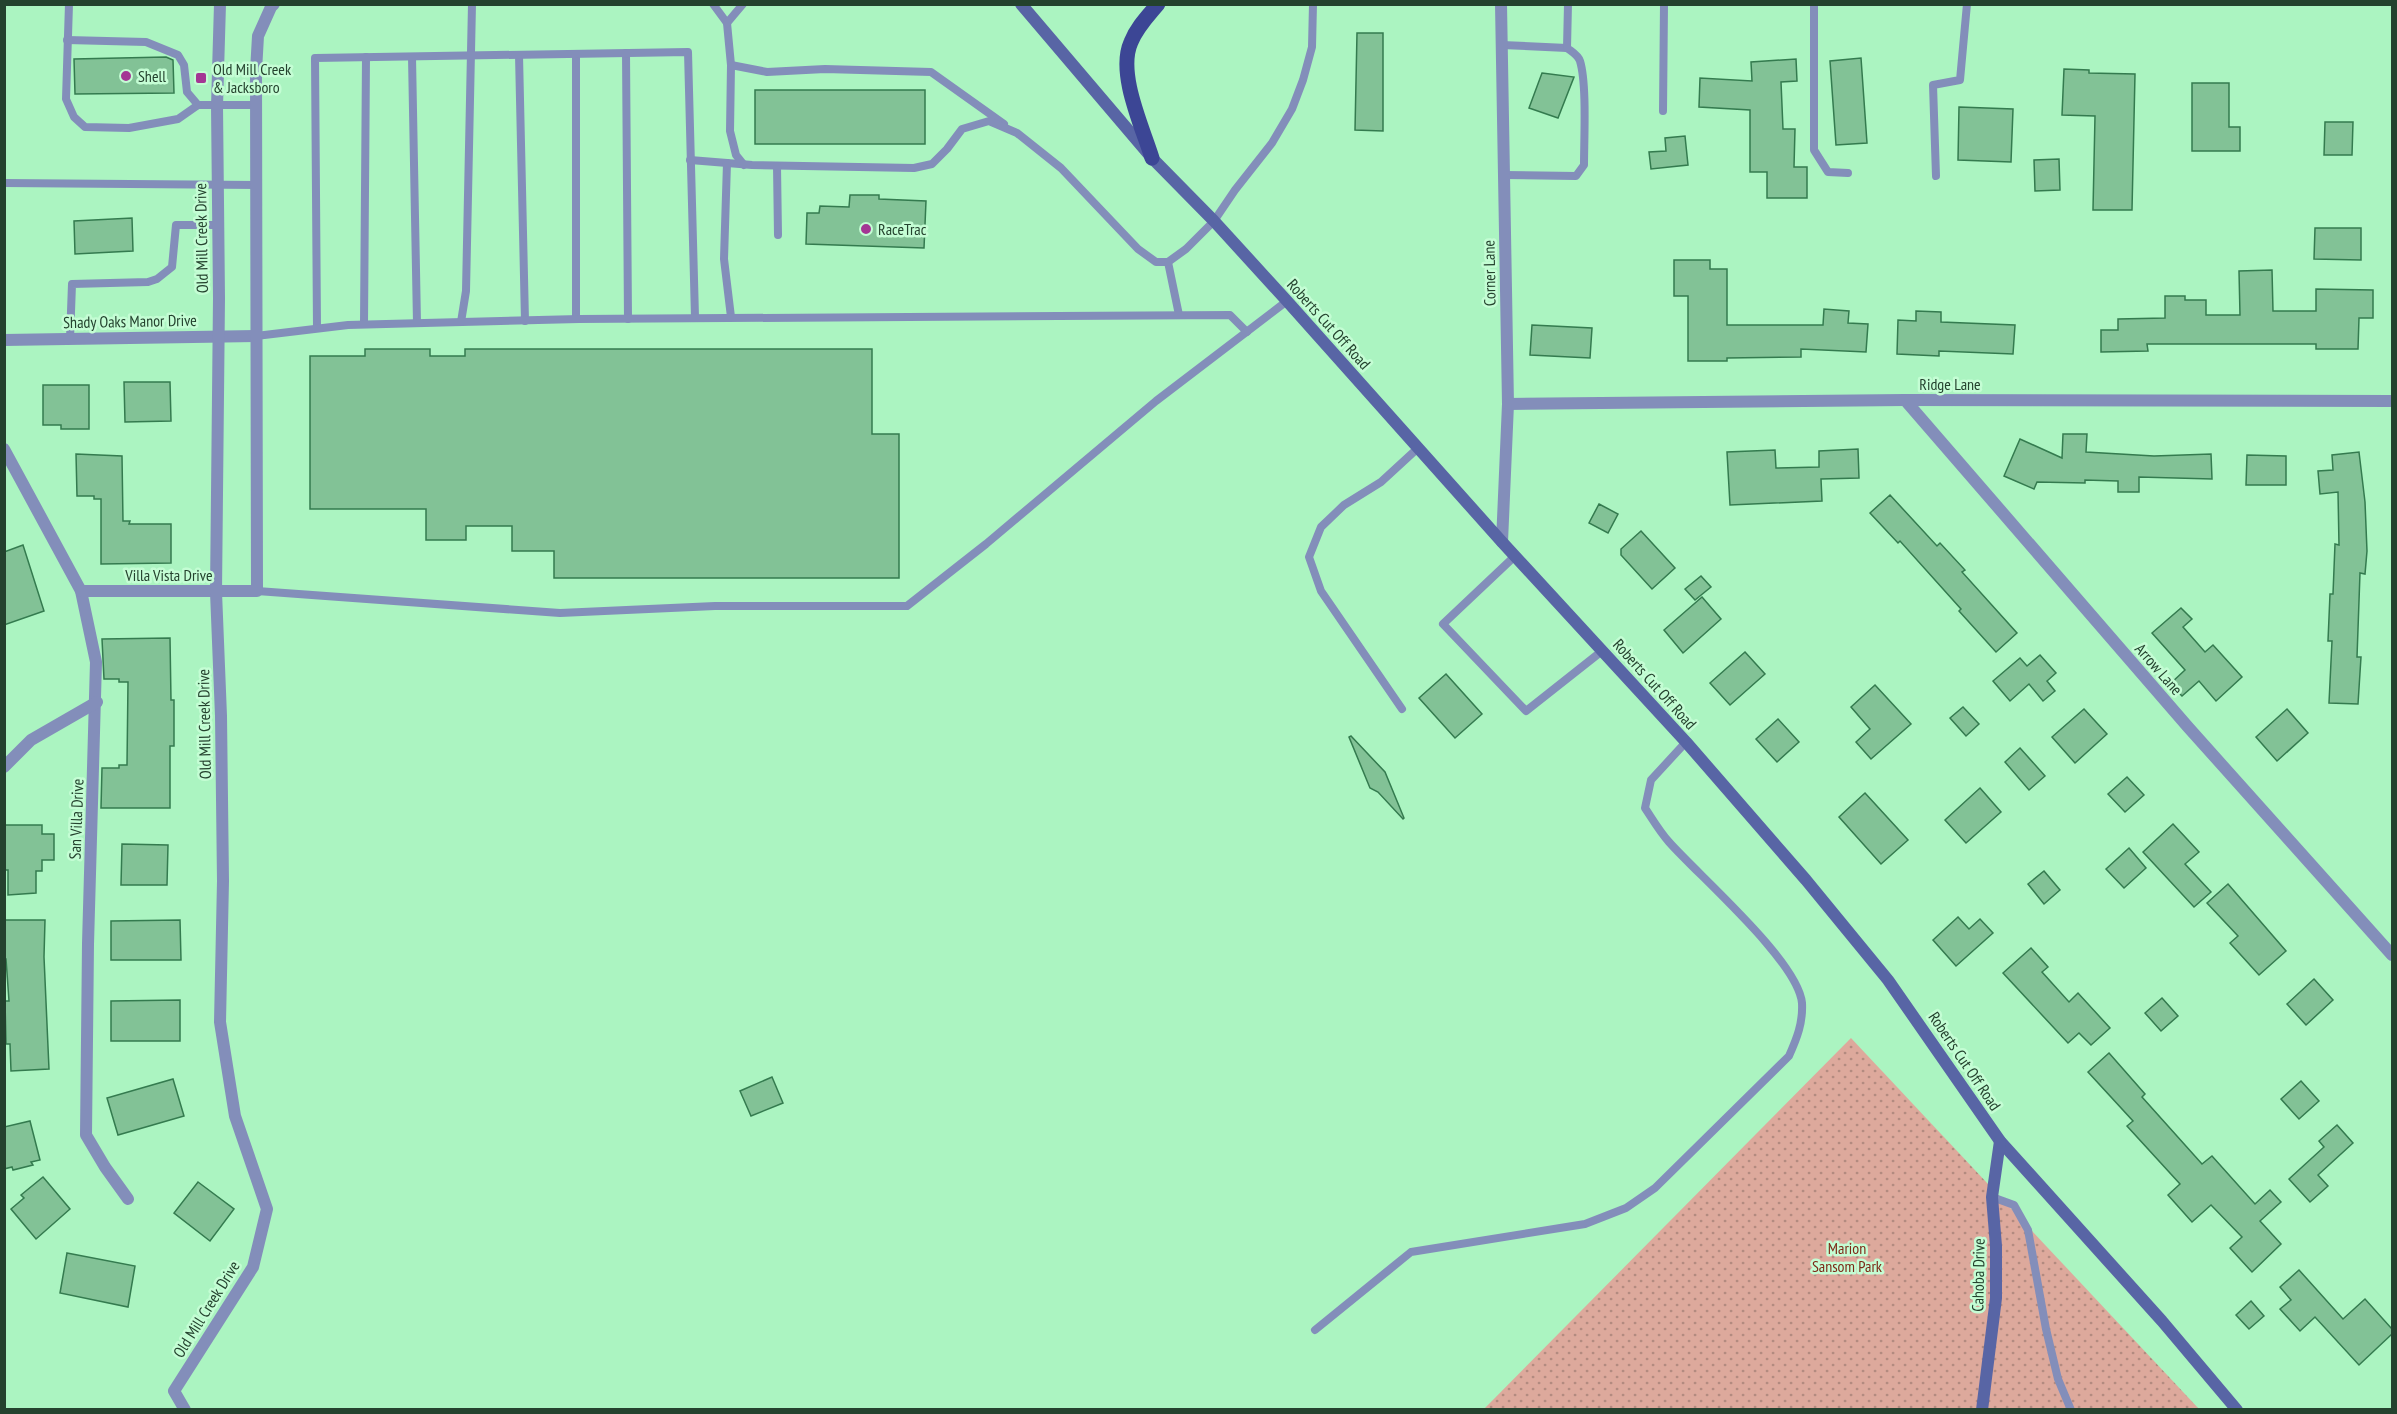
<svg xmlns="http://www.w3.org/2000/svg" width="2397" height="1414" viewBox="0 0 2397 1414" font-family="'PT Sans Narrow',sans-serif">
<defs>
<pattern id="park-dots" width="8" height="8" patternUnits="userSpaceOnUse" patternTransform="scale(1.5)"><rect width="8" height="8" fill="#dda99c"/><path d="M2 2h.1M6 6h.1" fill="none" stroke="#b38b80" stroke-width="1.8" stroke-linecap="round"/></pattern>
</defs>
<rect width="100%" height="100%" fill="#abf4c1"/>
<path fill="url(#park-dots)" d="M 1851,1038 L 2199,1409 L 1483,1410 Z"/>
<g fill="#82c296" stroke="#347b4f" stroke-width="1.5">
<path d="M 1357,33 L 1383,33 L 1383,131 L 1355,130 Z"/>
<path d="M 166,57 L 173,60 L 174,93 L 75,94 L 74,59 Z"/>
<path d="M 1861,58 L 1867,143 L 1836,145 L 1830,61 Z"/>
<path d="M 1796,59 L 1797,81 L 1781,82 L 1783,129 L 1795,129 L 1794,167 L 1807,167 L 1807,198 L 1767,198 L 1767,172 L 1750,172 L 1750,110 L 1699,107 L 1700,78 L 1752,81 L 1751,62 Z"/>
<path d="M 2064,69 L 2089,70 L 2089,73 L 2135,74 L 2132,210 L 2093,210 L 2095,116 L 2062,115 Z"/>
<path d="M 1542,73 L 1574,77 L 1558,118 L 1529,108 Z"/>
<path d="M 2192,83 L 2229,83 L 2229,127 L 2240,127 L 2240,151 L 2192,151 Z"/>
<rect x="755" y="90" width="170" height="54"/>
<path d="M 1959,107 L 2013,109 L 2011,162 L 1958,160 Z"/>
<path d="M 2325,122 L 2353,122 L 2352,155 L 2324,155 Z"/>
<path d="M 1685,136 L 1688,165 L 1651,169 L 1649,152 L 1666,151 L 1665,138 Z"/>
<path d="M 2059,159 L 2060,190 L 2035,191 L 2034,160 Z"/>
<path d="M 850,195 L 879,195 L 879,199 L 926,201 L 924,248 L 806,244 L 807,213 L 819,213 L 820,206 L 849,207 Z"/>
<path d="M 132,218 L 133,251 L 75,254 L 74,221 Z"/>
<path d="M 2315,228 L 2361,228 L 2361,260 L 2314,259 Z"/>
<path d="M 1674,260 L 1710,260 L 1710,269 L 1727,269 L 1727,325 L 1823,325 L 1824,309 L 1849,311 L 1848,323 L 1868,324 L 1866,352 L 1801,349 L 1801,357 L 1727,358 L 1727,361 L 1688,361 L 1688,296 L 1674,296 Z"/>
<path d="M 2272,270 L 2273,311 L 2316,311 L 2316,289 L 2373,290 L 2373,318 L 2359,318 L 2358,349 L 2316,349 L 2316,344 L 2147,344 L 2148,351 L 2101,352 L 2101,330 L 2118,330 L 2118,319 L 2165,318 L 2165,296 L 2185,296 L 2185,300 L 2206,300 L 2206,315 L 2240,315 L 2239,271 Z"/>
<path d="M 1916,311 L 1941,312 L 1941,322 L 2015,325 L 2013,354 L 1939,351 L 1939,356 L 1897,354 L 1898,320 L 1916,321 Z"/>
<path d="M 1532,325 L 1592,328 L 1590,358 L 1530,355 Z"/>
<path d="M 365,349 L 430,349 L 430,356 L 465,356 L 465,349 L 872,349 L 872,434 L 899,434 L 899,578 L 554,578 L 554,551 L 512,551 L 512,526 L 466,526 L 466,540 L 426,540 L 426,509 L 310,509 L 310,356 L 365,356 Z"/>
<path d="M 124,382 L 170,382 L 171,421 L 125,422 Z"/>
<path d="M 43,385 L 89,385 L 89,429 L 61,429 L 61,425 L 43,425 Z"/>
<path d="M 2063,434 L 2087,434 L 2086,452 L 2154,456 L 2211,454 L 2212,479 L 2139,477 L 2139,492 L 2118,492 L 2118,481 L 2085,480 L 2085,483 L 2037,482 L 2034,489 L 2004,476 L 2020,439 L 2062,458 Z"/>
<path d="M 1858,449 L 1859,478 L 1821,479 L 1822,501 L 1730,505 L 1727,452 L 1775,450 L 1776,468 L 1819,467 L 1819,451 Z"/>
<path d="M 2359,452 L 2365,502 L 2367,551 L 2365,574 L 2360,573 L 2357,657 L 2361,657 L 2358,704 L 2329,703 L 2332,641 L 2328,641 L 2330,594 L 2333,594 L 2335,544 L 2339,545 L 2338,492 L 2320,494 L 2318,471 L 2333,470 L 2332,455 Z"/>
<path d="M 76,454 L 122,456 L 123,521 L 130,521 L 129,524 L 171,524 L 171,563 L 101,564 L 101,499 L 94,499 L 94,496 L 77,496 Z"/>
<path d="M 2247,455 L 2286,456 L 2286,485 L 2246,485 Z"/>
<path d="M 1890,495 L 1937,546 L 1940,543 L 1965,570 L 1962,572 L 2017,633 L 1996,652 L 1959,611 L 1961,609 L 1900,541 L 1898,543 L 1870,513 Z"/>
<path d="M 1599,504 L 1618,514 L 1608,533 L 1589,523 Z"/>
<path d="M 1641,531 L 1675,568 L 1652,589 L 1621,555 L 1621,549 Z"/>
<path d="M 23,545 L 44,611 L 4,625 L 4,552 Z"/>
<path d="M 1701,576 L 1711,587 L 1695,600 L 1685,589 Z"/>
<path d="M 1702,597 L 1721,619 L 1683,653 L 1664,630 Z"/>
<path d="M 2181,608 L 2192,619 L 2183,627 L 2205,652 L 2213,645 L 2242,677 L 2216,701 L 2199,681 L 2182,696 L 2170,684 L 2185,670 L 2152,633 Z"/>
<path d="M 170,638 L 171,700 L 174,700 L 174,746 L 170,746 L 170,808 L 101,808 L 102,768 L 119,768 L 119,765 L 127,765 L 128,682 L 119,682 L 119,679 L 104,679 L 102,639 Z"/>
<path d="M 1745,652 L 1765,674 L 1730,705 L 1710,683 Z"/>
<path d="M 2040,655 L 2056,673 L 2047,681 L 2055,691 L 2043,701 L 2029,684 L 2010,701 L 1993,681 L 2020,658 L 2027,666 Z"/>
<path d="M 1446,674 L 1482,714 L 1455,738 L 1419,698 Z"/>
<path d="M 1875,685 L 1911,724 L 1871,759 L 1856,742 L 1870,729 L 1851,707 Z"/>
<path d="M 1963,707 L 1979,724 L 1966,736 L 1950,718 Z"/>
<path d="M 2084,709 L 2107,734 L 2075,763 L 2052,737 Z"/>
<path d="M 2287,709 L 2308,733 L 2277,761 L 2256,737 Z"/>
<path d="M 1778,719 L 1799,742 L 1777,762 L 1756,739 Z"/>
<path d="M 1351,736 L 1385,772 L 1404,818 L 1403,819 L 1378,792 L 1370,788 L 1349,737 Z"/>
<path d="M 2020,748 L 2045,776 L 2029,790 L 2005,762 Z"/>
<path d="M 2127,777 L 2144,795 L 2125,812 L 2108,794 Z"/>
<path d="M 1980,788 L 2001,812 L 1966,843 L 1945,820 Z"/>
<path d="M 1865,793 L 1908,840 L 1881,864 L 1839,817 Z"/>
<path d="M 2173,824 L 2199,852 L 2185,864 L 2211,892 L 2194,907 L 2143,852 Z"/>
<path d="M 4,825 L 42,825 L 42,834 L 54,834 L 54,860 L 42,860 L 42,871 L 36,871 L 36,893 L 8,895 L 8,870 L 4,870 Z"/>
<path d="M 122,844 L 168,845 L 167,885 L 121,885 Z"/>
<path d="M 2129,848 L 2146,868 L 2124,888 L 2106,869 Z"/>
<path d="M 2044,871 L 2060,890 L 2044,904 L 2028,884 Z"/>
<path d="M 2228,884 L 2286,951 L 2259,975 L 2230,943 L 2238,936 L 2207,903 Z"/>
<path d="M 1958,917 L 1969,929 L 1980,919 L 1993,933 L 1956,966 L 1933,940 Z"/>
<path d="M 4,920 L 45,920 L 44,957 L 49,1069 L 11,1071 L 10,1044 L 6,1044 L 5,1001 L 9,1001 L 6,959 L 4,959 Z"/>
<path d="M 180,920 L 181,960 L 111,960 L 111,921 Z"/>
<path d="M 2031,948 L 2048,967 L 2042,972 L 2069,1002 L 2078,993 L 2110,1028 L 2091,1045 L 2079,1033 L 2068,1043 L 2003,973 Z"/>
<path d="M 2314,979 L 2333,1000 L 2306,1025 L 2287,1004 Z"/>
<path d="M 2162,998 L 2178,1016 L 2161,1031 L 2145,1013 Z"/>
<path d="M 180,1000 L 180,1041 L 111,1041 L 111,1001 Z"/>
<path d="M 2109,1053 L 2145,1094 L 2142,1097 L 2202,1164 L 2212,1156 L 2255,1204 L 2270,1190 L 2281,1202 L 2260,1221 L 2281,1244 L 2252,1272 L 2230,1248 L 2242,1237 L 2211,1205 L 2192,1222 L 2168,1195 L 2180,1184 L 2127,1126 L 2133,1121 L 2088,1072 Z"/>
<path d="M 772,1077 L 783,1103 L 751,1116 L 740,1091 Z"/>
<path d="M 173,1079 L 184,1116 L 118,1135 L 107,1098 Z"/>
<path d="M 2301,1081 L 2319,1101 L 2299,1119 L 2281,1099 Z"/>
<path d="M 30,1121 L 40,1160 L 31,1162 L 33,1165 L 13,1170 L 12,1167 L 4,1169 L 4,1127 Z"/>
<path d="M 2337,1125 L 2353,1143 L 2318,1175 L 2328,1186 L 2310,1202 L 2289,1179 L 2324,1147 L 2319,1141 Z"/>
<path d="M 43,1177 L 70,1209 L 36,1239 L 11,1209 L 24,1198 L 21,1195 Z"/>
<path d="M 198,1182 L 234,1209 L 210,1241 L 174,1213 Z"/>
<path d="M 67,1253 L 135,1266 L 128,1307 L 60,1293 Z"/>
<path d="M 2299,1270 L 2343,1319 L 2365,1299 L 2392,1329 L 2392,1334 L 2359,1365 L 2315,1317 L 2300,1331 L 2280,1309 L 2291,1300 L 2280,1287 Z"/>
<path d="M 2251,1301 L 2264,1316 L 2249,1329 L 2236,1315 Z"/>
</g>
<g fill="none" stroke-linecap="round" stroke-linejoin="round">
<g stroke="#838eba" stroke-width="8">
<path d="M 69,4 L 66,99 L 74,117 L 85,127 L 129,128 L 178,119 L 198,105 L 256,105"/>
<path d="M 713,4 L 727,23 L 731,65 L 730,131 L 736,155 L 744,165"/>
<path d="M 1814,4 L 1814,150 L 1828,172 L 1848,173"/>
<path d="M 727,23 L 743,4"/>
<path d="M 67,40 L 146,42 L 178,55 L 184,65 L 187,92 L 198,105"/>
<path d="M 1502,45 L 1567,48 C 1572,52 1578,55 1580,61 C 1587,84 1584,139 1584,165 L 1576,176 L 1504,175"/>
<path d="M 1567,48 L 1568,4"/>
<path d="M 626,53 L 628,319"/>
<path d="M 519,55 L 525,321"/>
<path d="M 412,57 L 417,323"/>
<path d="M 731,65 L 767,72 L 825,69 L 931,72 L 1004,124"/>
<path d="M 1663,111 L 1664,4"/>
<path d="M 690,160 L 752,165 L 914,168 L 932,164 L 947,149 L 962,129 L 989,121 L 1017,133 L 1061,168 L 1138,249 L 1156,262 L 1168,262 L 1186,249 L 1214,221 L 1235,190 L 1272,143 L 1292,109 L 1303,80 L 1312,47 L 1313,4"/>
<path d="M 727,163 L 724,259 L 731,317"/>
<path d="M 777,166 L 778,235"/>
<path d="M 1936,176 L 1933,85 L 1960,80 L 1967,4"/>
<path d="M 4,183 L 257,185"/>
<path d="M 1168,262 L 1179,315"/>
<path d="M 576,319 L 576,54"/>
<path d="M 461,322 L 466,291 L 472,4"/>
<path d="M 364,324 L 366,57"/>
<path d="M 317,328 L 315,58 L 688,52 L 695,317"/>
<path d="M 256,336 L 348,325 L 579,319 L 1230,315 L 1247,332"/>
<path d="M 70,339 L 72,284 L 148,282 L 157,279 L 172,267 L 176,225 L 217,225"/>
<path d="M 1515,556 L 1443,624 L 1526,711 L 1602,651"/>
<path d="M 257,591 L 560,613 L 715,606 L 907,606 L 986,544 L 1156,401 L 1287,301"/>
<path d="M 1402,709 L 1321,591 L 1309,557 L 1321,527 L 1344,505 L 1381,482 L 1418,448"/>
<path d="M 1992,1197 L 2014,1205 L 2028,1230 L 2046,1329 L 2058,1379 L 2071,1410"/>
<path d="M 1315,1330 L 1411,1252 L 1585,1224 L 1626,1208 L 1655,1188 L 1789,1056 C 1797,1038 1803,1023 1802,1003 C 1798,961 1699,876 1669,842 C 1660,832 1653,820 1645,808 L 1651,780 L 1686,742"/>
</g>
<g stroke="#838eba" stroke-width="12">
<path d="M 1501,4 L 1508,404 L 1502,542"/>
<path d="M 4,340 L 256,336"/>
<path d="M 1905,400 L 2188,727 L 2392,955"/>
<path d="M 1508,404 L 1905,400 L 2392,401"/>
<path d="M 4,449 L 81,591 L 96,662 L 88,944 L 86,1135 L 105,1167 L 128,1199"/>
<path d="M 81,591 L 257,591 L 256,71 L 258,36 L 271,7 L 274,4"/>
<path d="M 4,767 L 31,740 L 97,702"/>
<path d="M 185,1410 L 174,1391 L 253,1267 L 267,1209 L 235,1116 L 220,1022 L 223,881 L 221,716 L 216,592 L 219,298 L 217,106 L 220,4"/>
</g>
<g stroke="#5865a5" stroke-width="12">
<path d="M 1021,4 L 1152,158 L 1214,221 L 1287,301 L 1502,542 L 1686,742 L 1806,880 L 1888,980 L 2000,1141 L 2162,1321 L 2237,1410"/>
<path d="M 1982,1410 L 1996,1298 L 1996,1246 L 1992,1197 L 2000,1141"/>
</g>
<path stroke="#3c4695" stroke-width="15" d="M 1152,158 C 1142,126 1117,73 1131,42 C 1137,27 1148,16 1158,4"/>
</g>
<g fill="#a43694" stroke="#c4fdd4" stroke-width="2">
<circle cx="126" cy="76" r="6"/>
<rect x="195" y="72" width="12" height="12" rx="3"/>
<circle cx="866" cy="229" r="6"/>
</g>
<g text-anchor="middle" stroke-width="5" stroke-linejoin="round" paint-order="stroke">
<g font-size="16" fill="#24422e" stroke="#c4fdd4" text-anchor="start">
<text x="213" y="75">Old Mill Creek<tspan x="213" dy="18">&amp; Jacksboro</tspan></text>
<text x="138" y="82">Shell</text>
<text x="878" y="235">RaceTrac</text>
</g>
<g font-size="16" fill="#24422e" stroke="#c4fdd4">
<text transform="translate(201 238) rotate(-91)" y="6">Old Mill Creek Drive</text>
<text transform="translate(1489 273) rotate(-91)" y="6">Corner Lane</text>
<text transform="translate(130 321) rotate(-1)" y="6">Shady Oaks Manor Drive</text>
<text transform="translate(1329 324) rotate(48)" y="6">Roberts Cut Off Road</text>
<text x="1950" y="390">Ridge Lane</text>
<text x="169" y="581">Villa Vista Drive</text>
<text transform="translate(2159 669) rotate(49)" y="6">Arrow Lane</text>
<text transform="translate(1655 684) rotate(48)" y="6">Roberts Cut Off Road</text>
<text transform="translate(204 724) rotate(-91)" y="6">Old Mill Creek Drive</text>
<text transform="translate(76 819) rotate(-88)" y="6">San Villa Drive</text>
<text transform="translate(1965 1061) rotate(56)" y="6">Roberts Cut Off Road</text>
<text transform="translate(1978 1275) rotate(-89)" y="6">Cahoba Drive</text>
<text transform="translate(206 1309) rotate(-58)" y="6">Old Mill Creek Drive</text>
</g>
<g font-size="16" fill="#7c2816" stroke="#c4fdd4">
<text x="1847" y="1254">Marion<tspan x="1847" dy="18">Sansom Park</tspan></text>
</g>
</g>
<rect width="2397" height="1414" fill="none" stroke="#24422e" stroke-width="12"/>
</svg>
